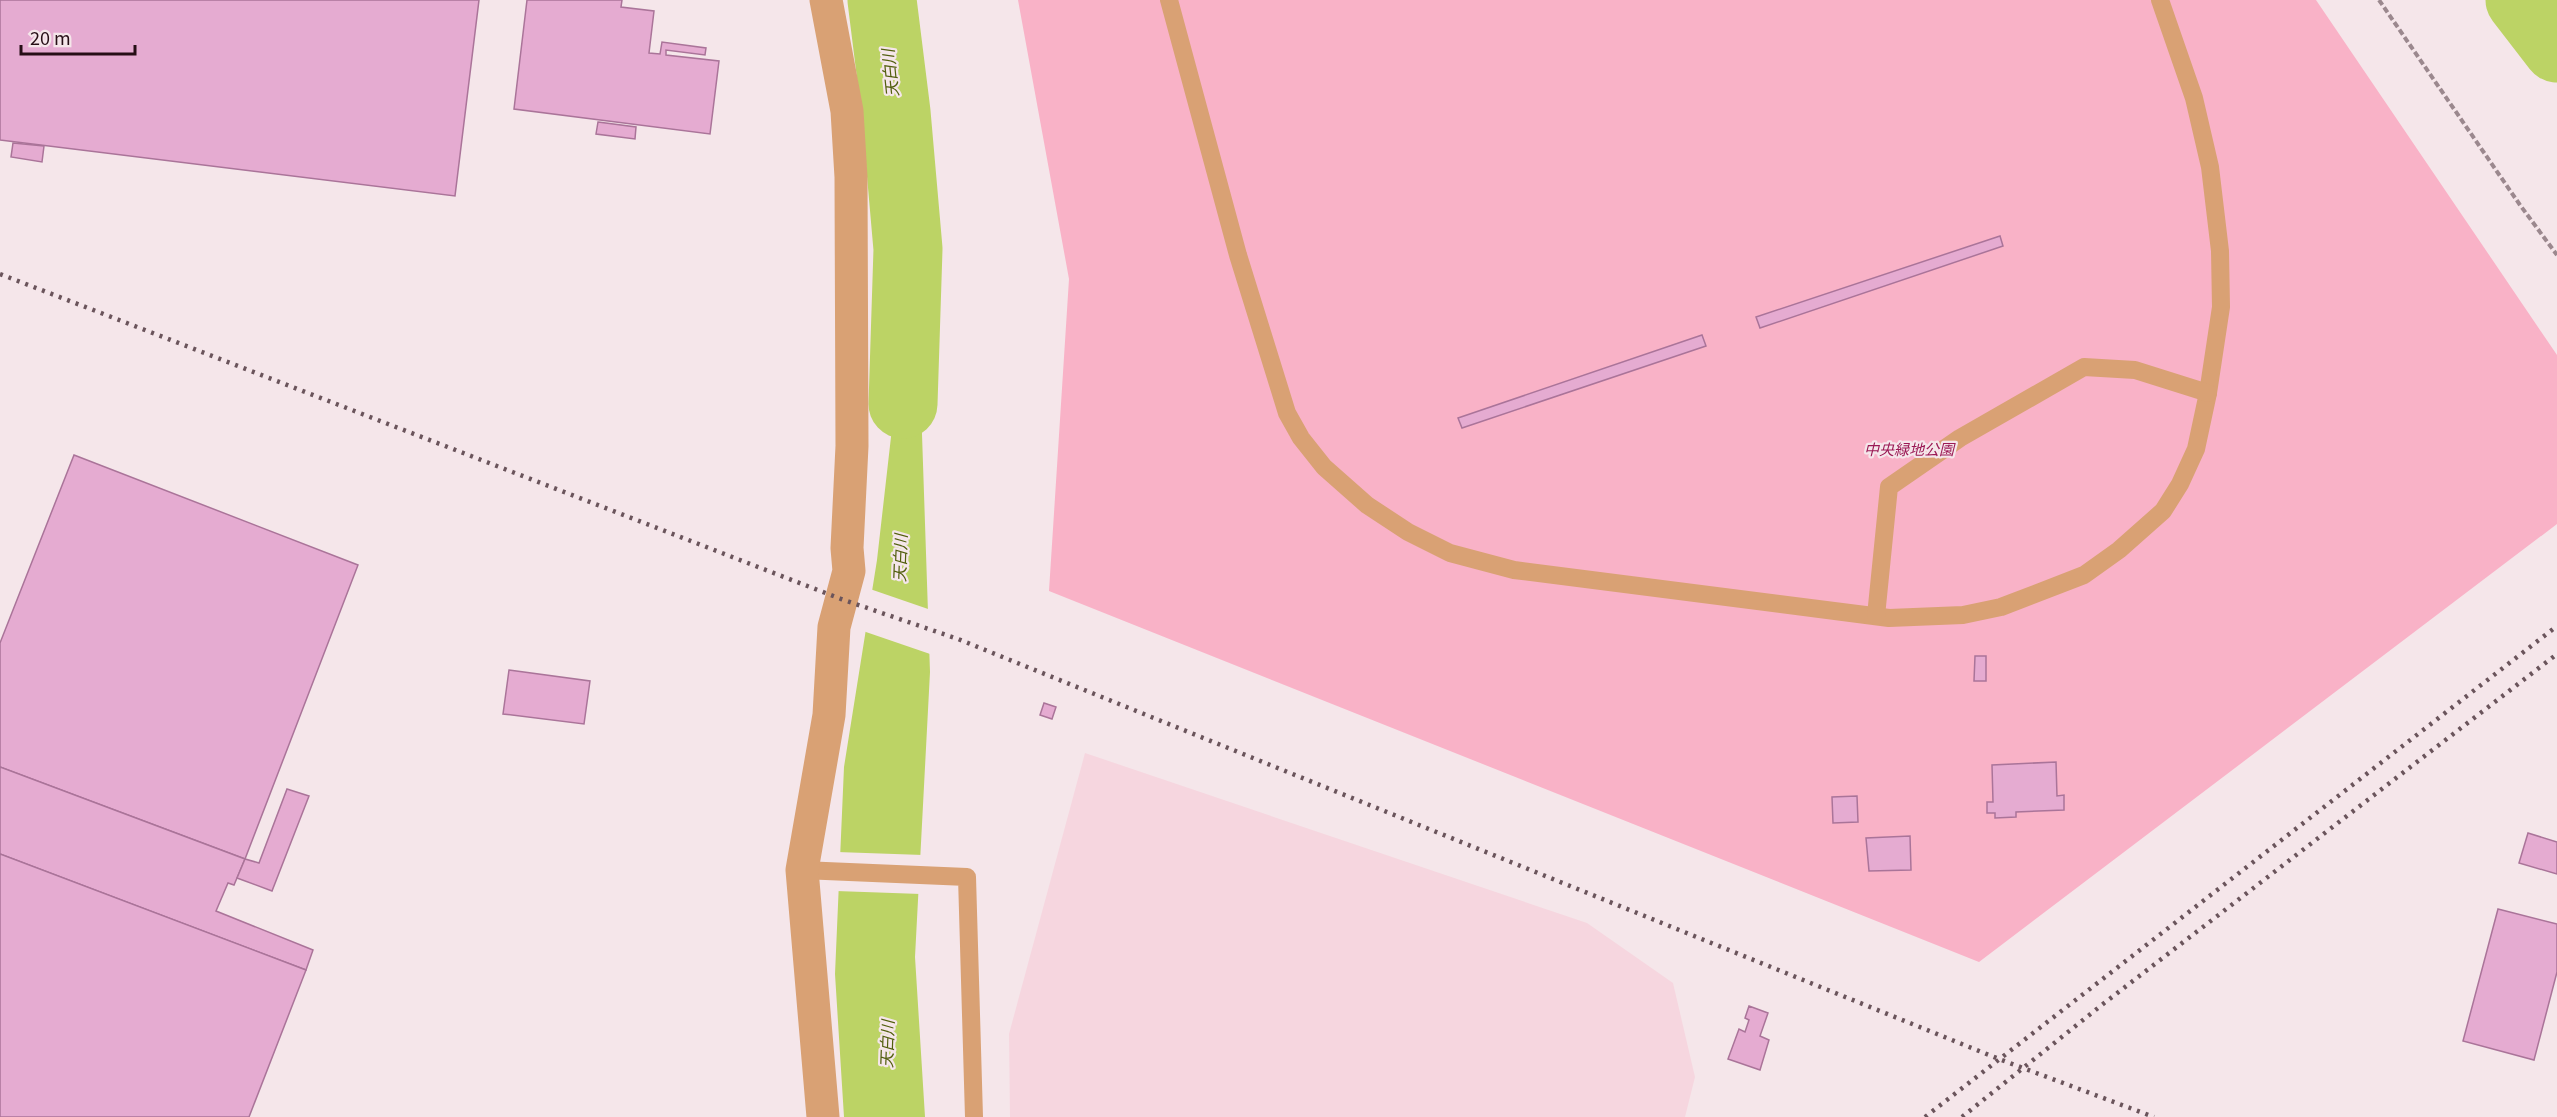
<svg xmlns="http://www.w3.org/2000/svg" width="2557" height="1117" viewBox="0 0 2557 1117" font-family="Georgia,'Noto Sans JP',serif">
<rect width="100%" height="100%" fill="#f5e6ea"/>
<path fill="#f6d6df" d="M 1085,753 L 1587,923 L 1673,983 L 1695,1077 L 1685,1117 L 1010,1117 L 1009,1034 Z"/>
<path fill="#f9b2c7" d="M 1018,0 L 2316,0 L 2557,355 L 2557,524 L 1979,962 L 1049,591 L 1069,279 Z"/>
<path fill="#bcd365" d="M 915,226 L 930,672 L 915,957 L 925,1117 L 844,1117 L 835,974 L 844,767 L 877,560 Z"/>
<g fill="#f5e6ea">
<path d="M 870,589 L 931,610 L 933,655 L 863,631 Z"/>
<path d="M 837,852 L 923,855 L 921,894 L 836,891 Z"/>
</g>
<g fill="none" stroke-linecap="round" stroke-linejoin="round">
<g stroke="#bcd365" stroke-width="69">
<path d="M 882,0 L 896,112 L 908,249 L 903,404"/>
<path d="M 2520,0 L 2557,48"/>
</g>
</g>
<g fill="#e5abd1" stroke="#aa7499" stroke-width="1.5">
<path d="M 0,0 L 479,0 L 455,196 L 0,140 Z"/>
<path d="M 527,0 L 622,0 L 621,7 L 654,11 L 649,53 L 660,54 L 662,42 L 706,48 L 705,55 L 666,50 L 666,55 L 719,61 L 710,134 L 514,109 Z"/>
<path d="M 598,122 L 636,127 L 635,139 L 596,134 Z"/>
<path d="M 13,143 L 44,146 L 42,162 L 11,157 Z"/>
<path d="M 2000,236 L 2003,246 L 1760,328 L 1756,317 Z"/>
<path d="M 1702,335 L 1706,346 L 1462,428 L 1458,418 Z"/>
<path d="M 74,455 L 358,565 L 245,859 L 0,767 L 0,643 Z"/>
<path d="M 1975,656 L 1986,656 L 1986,681 L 1974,681 Z"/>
<path d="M 509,670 L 590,681 L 584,724 L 503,714 Z"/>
<path d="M 1044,703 L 1056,707 L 1052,719 L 1040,715 Z"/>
<path d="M 2056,762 L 2057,796 L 2064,795 L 2064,810 L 2016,812 L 2016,817 L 1995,818 L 1995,813 L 1987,813 L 1987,802 L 1993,802 L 1992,765 Z"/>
<path d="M 0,767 L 245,859 L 234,885 L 228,883 L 216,911 L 313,950 L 306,970 L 0,854 Z"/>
<path d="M 287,789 L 309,796 L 272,891 L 237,878 L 245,859 L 259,863 Z"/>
<path d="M 1857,796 L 1858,822 L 1833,823 L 1832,797 Z"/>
<path d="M 2528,833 L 2557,842 L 2557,874 L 2519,863 Z"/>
<path d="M 1910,836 L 1911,870 L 1869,871 L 1866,838 Z"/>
<path d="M 0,854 L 306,970 L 249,1117 L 0,1117 Z"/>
<path d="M 2498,909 L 2557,924 L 2557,972 L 2534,1060 L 2463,1041 Z"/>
<path d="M 1749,1006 L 1768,1013 L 1760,1036 L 1769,1040 L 1760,1070 L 1728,1059 L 1739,1029 L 1745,1032 L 1749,1020 L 1745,1018 Z"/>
</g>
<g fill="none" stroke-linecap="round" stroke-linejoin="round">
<path stroke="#9b888e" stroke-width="4" stroke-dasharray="6 3" stroke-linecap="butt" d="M 2379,0 L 2520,205 L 2557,255"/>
<g stroke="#d9a174" stroke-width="18">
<path d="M 1169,0 L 1238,255 L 1287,413 L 1301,438 L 1324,467 L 1367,505 L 1408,532 L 1450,553 L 1514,570 L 1889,618 L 1963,615 L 2001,607 L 2084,575 L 2119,550 L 2163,511 L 2180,484 L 2196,449 L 2208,393 L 2221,307 L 2220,251 L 2210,167 L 2194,98 L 2160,0"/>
<path d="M 1876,616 L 1889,487 L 1960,438 L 2084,367 L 2135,370 L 2208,393"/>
<path d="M 802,870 L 967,877 L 974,1117"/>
</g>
<path stroke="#d9a174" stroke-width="33" d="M 823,1117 L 802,870 L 829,715 L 834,627 L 849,571 L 847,548 L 852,446 L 851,177 L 847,111 L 826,0"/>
<g stroke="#6a545b" stroke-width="4.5" stroke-dasharray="3 6" stroke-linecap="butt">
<path d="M 0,274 L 841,599 L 958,639 L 1999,1059 L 2154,1117"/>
<path d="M 1925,1117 L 2557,626"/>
<path d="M 1962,1117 L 2103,1004 L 2557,654"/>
</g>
</g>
<g text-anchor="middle" stroke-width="4.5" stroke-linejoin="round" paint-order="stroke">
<g font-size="15" font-style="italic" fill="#9b1955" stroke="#f5e6ea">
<text x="1909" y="455">中央緑地公園</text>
</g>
<g font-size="16" font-style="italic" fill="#515e0d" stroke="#f5e6ea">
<text transform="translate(890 73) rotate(-96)" y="6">天白川</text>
<text transform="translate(900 558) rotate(-88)" y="6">天白川</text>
<text transform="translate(887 1044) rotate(-88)" y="6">天白川</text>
</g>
</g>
<path d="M21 45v9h114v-9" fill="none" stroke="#260e16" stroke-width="3"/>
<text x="30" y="45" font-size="18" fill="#260e16" stroke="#f5e6ea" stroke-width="4.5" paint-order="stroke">20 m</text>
</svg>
